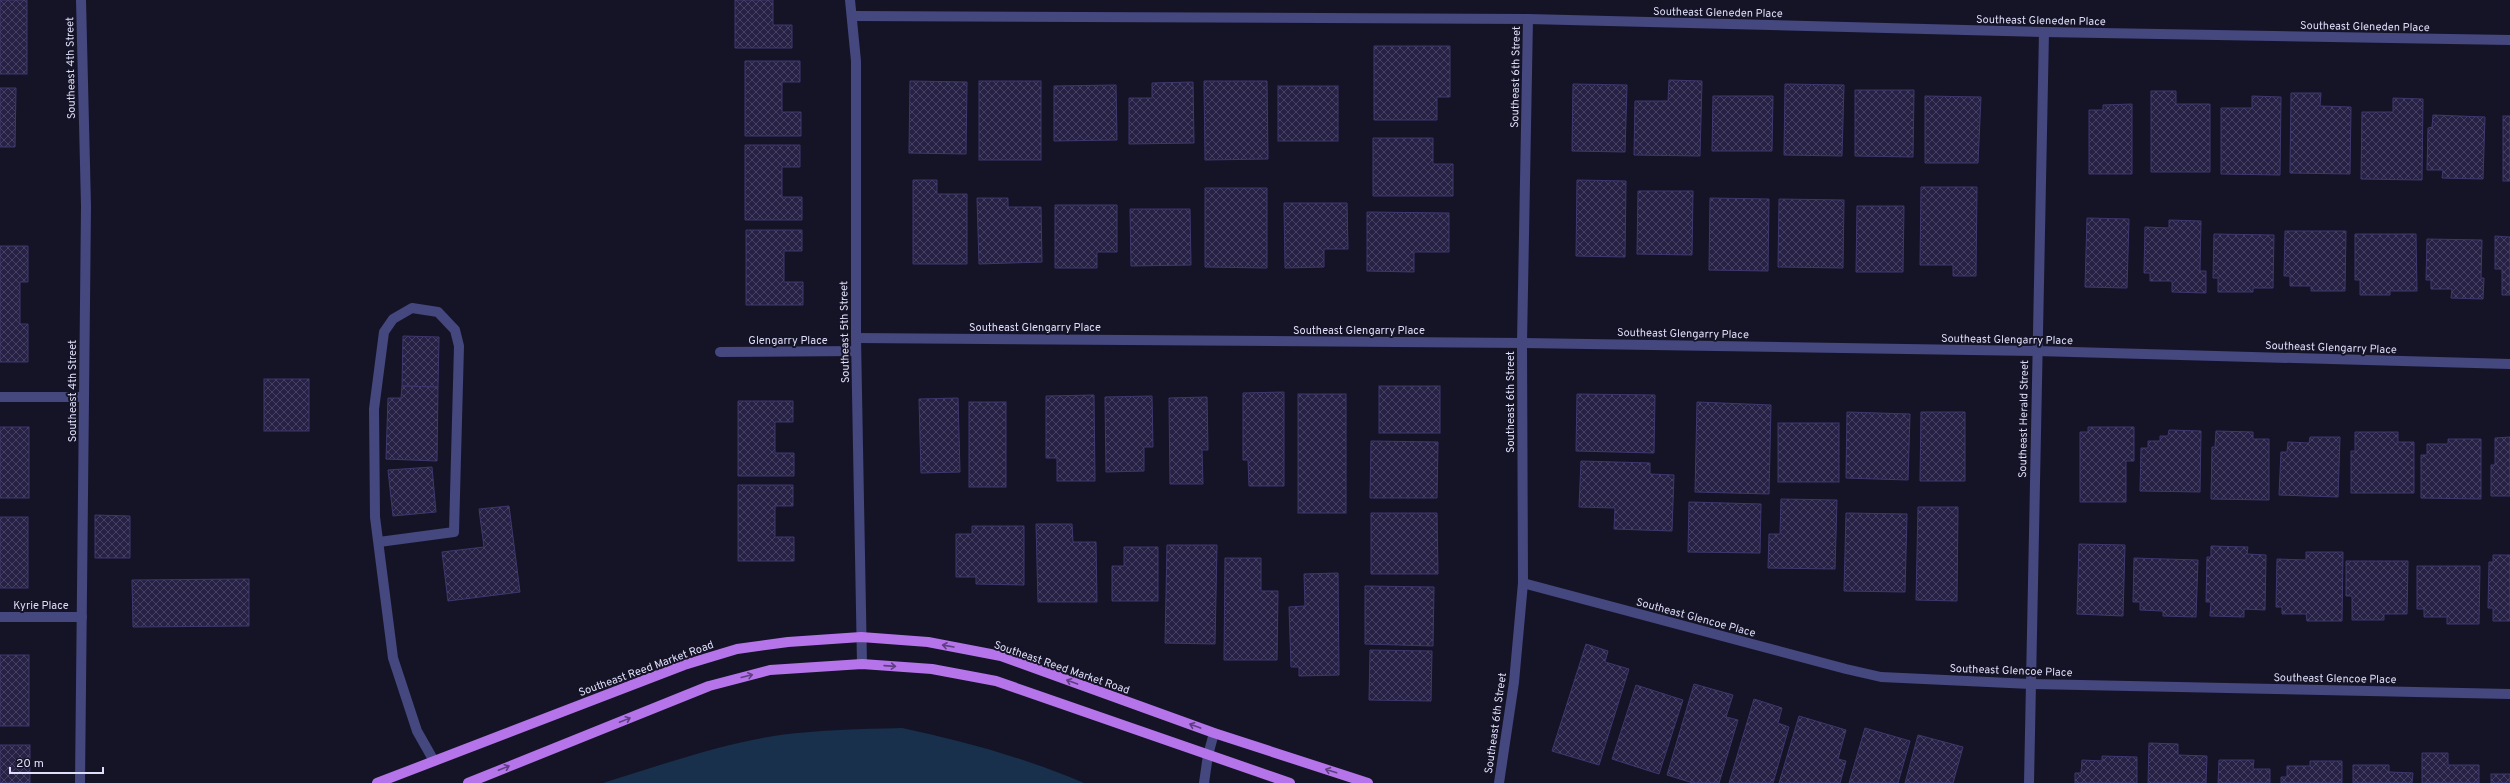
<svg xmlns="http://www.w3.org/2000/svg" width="2510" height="783" viewBox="0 0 2510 783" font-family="Overpass,sans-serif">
<defs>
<pattern id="building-cross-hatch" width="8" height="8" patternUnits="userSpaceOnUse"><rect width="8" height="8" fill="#272245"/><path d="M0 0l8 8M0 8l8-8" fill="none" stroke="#464261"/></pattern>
</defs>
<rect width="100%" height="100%" fill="#151427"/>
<path fill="#18304b" d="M 902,728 C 964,741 1025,758 1084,783 L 603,783 C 661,765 720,744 780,735 C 820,730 861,729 902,728 Z"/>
<g fill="url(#building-cross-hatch)" stroke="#3e376e">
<rect x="0" y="0" width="27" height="74"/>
<path d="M 735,0 L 773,0 L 773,25 L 792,25 L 792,48 L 735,48 Z"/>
<path d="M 1374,46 L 1450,46 L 1450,97 L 1437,97 L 1437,120 L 1374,120 Z"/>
<path d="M 745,61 L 800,61 L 800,82 L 782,82 L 782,112 L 801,112 L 801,136 L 745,136 Z"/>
<path d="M 1669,80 L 1702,81 L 1700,156 L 1634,155 L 1635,101 L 1668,101 Z"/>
<path d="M 910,81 L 967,82 L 966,154 L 909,153 Z"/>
<rect x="979" y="81" width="62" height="79"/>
<path d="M 1204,81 L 1267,81 L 1268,159 L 1205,160 Z"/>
<path d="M 1193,82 L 1194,143 L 1129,144 L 1129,98 L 1152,98 L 1152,83 Z"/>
<path d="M 1573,84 L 1627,85 L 1625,152 L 1572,151 Z"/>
<path d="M 1785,84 L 1844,85 L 1842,156 L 1784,155 Z"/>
<path d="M 1116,85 L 1117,140 L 1054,141 L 1054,86 Z"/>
<rect x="1278" y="86" width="60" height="55"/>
<path d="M 0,88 L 16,88 L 15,147 L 0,147 Z"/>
<path d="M 1855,90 L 1914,90 L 1913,157 L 1855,156 Z"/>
<path d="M 2151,91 L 2176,91 L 2176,104 L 2210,104 L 2210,172 L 2151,172 Z"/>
<path d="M 2291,93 L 2321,93 L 2320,106 L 2351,107 L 2350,174 L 2290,173 Z"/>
<path d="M 1713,96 L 1773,96 L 1772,151 L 1712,151 Z"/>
<path d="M 1925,96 L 1981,97 L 1978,163 L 1925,163 Z"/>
<path d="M 2252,96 L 2281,97 L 2280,175 L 2221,174 L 2221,108 L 2252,108 Z"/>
<path d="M 2393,98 L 2423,99 L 2422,180 L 2361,179 L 2362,112 L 2393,112 Z"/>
<path d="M 2132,104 L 2132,174 L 2089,174 L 2089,110 L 2103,110 L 2103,105 Z"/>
<path d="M 2433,115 L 2485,117 L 2483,179 L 2442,178 L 2443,170 L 2427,170 L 2428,128 L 2432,127 Z"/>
<rect x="2503" y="116" width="7" height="65"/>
<path d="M 1373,138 L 1433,138 L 1433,164 L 1453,164 L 1453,196 L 1373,196 Z"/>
<path d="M 745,145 L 800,145 L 800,167 L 782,167 L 782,197 L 802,197 L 802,220 L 745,220 Z"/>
<path d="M 913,180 L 937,180 L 937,194 L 967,194 L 967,264 L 913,264 Z"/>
<path d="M 1577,180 L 1626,181 L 1625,257 L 1576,256 Z"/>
<path d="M 1921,187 L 1977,187 L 1976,276 L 1953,276 L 1953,265 L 1920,265 Z"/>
<path d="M 1205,188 L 1267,188 L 1267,268 L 1205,267 Z"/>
<path d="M 1638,191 L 1693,191 L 1692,255 L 1637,254 Z"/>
<path d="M 977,198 L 1008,198 L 1008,207 L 1041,207 L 1042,262 L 979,264 Z"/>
<path d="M 1710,198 L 1769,199 L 1768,271 L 1709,270 Z"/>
<path d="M 1779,199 L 1844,200 L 1843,268 L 1778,267 Z"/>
<path d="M 1284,203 L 1347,203 L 1348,249 L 1324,249 L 1324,267 L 1285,268 Z"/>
<path d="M 1055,205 L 1117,205 L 1117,252 L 1097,252 L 1097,268 L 1055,268 Z"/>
<path d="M 1857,206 L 1904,206 L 1903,272 L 1856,272 Z"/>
<path d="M 1130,209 L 1190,209 L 1191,265 L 1131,266 Z"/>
<path d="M 1367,212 L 1449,213 L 1449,252 L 1414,252 L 1414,272 L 1367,271 Z"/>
<path d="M 2087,218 L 2129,219 L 2127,288 L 2085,287 Z"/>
<path d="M 2169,220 L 2201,221 L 2200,271 L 2206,271 L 2206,293 L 2172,292 L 2172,281 L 2150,281 L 2150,273 L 2144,273 L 2145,227 L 2169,228 Z"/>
<path d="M 746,230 L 802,230 L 802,251 L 784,251 L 784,282 L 803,282 L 803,305 L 746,305 Z"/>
<path d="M 2285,231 L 2346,231 L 2345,291 L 2311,291 L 2311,286 L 2290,286 L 2290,276 L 2284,276 Z"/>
<path d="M 2214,234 L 2274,235 L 2273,288 L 2253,288 L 2253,292 L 2218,292 L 2218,278 L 2213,278 Z"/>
<path d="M 2355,234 L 2416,234 L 2417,291 L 2390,291 L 2390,295 L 2360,295 L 2360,280 L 2355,280 Z"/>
<path d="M 2495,236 L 2510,237 L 2510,295 L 2502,295 L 2502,269 L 2495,269 Z"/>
<path d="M 2427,239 L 2482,240 L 2481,278 L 2484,278 L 2483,299 L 2451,298 L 2452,289 L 2431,289 L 2431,280 L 2426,280 Z"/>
<path d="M 0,246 L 28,246 L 28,282 L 20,282 L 20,324 L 28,324 L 28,362 L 0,362 Z"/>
<path d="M 403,336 L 439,337 L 438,387 L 402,386 Z"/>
<rect x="264" y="379" width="45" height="52"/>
<path d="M 402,386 L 438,387 L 437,461 L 386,459 L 388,398 L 401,398 Z"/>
<rect x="1379" y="386" width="61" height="47"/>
<path d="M 1284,392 L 1284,486 L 1249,486 L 1248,460 L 1243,460 L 1243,393 Z"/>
<rect x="1298" y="394" width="48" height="119"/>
<path d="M 1577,394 L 1655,395 L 1654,453 L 1576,451 Z"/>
<path d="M 1094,395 L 1095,481 L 1057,481 L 1057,458 L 1046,458 L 1046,396 Z"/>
<path d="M 1152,396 L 1153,447 L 1144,447 L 1144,471 L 1106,472 L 1105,397 Z"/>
<path d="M 1207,397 L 1208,450 L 1202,450 L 1203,484 L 1170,484 L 1169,398 Z"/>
<path d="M 958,398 L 960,472 L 921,473 L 919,399 Z"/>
<path d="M 738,401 L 793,401 L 793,422 L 775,422 L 775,453 L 794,453 L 794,476 L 738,476 Z"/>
<rect x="969" y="402" width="37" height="85"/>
<path d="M 1697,402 L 1771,405 L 1769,494 L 1695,492 Z"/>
<path d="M 1847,412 L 1910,414 L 1908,480 L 1846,478 Z"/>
<path d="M 1921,412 L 1965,412 L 1965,481 L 1920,481 Z"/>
<rect x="1778" y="423" width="61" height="59"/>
<rect x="0" y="427" width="29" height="71"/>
<path d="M 2088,427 L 2134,427 L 2134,461 L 2126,461 L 2126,502 L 2080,502 L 2080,432 L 2088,432 Z"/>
<path d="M 2169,430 L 2201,431 L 2200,492 L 2140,491 L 2141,448 L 2148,448 L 2148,441 L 2160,441 L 2160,436 L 2168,436 Z"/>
<path d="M 2216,431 L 2253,432 L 2253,439 L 2269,439 L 2269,500 L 2211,499 L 2212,447 L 2215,447 Z"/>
<path d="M 2355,432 L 2398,432 L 2398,442 L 2414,442 L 2414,493 L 2351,493 L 2351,451 L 2355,451 Z"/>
<path d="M 2310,437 L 2340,437 L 2338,497 L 2279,495 L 2281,452 L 2287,452 L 2288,442 L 2309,443 Z"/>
<path d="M 2510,437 L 2510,496 L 2491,496 L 2491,465 L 2495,465 L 2495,438 Z"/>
<path d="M 2448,439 L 2481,439 L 2481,499 L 2421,498 L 2421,455 L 2427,455 L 2427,444 L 2448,444 Z"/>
<path d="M 1371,441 L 1438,442 L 1437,498 L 1370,498 Z"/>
<path d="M 1581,461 L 1650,463 L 1650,474 L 1674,475 L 1672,531 L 1614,529 L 1615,508 L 1579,507 Z"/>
<path d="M 432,467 L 436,512 L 393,516 L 388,470 Z"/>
<path d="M 738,485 L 793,485 L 793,506 L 775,506 L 775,537 L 794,537 L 794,561 L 738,561 Z"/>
<path d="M 1781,499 L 1837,500 L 1835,569 L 1768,568 L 1769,534 L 1780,534 Z"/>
<path d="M 1689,502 L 1761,504 L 1760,553 L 1688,552 Z"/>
<path d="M 509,506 L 520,592 L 448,601 L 442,552 L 484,547 L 479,509 Z"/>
<path d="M 1918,507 L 1958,507 L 1957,601 L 1916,600 Z"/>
<path d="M 1371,513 L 1437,513 L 1438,574 L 1371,574 Z"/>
<path d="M 1846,513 L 1907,514 L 1905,592 L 1844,591 Z"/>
<path d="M 95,515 L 130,516 L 130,558 L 95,558 Z"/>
<rect x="0" y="517" width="28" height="71"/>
<path d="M 1036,524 L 1072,524 L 1073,542 L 1096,542 L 1097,602 L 1038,602 Z"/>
<path d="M 972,526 L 1024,526 L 1024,585 L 976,584 L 976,577 L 956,577 L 956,534 L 972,534 Z"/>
<path d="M 2079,544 L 2125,545 L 2123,616 L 2077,614 Z"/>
<path d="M 1167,545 L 1217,545 L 1215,644 L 1165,643 Z"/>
<path d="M 2211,546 L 2248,547 L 2247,554 L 2266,555 L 2265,610 L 2244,609 L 2244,617 L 2210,616 L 2211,602 L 2206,602 L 2207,557 L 2211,557 Z"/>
<path d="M 1124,547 L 1158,547 L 1158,601 L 1112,601 L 1112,566 L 1124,566 Z"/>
<path d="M 2306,552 L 2343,552 L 2342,621 L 2307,621 L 2306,614 L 2282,614 L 2282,607 L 2276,607 L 2277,559 L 2306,560 Z"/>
<path d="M 2493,555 L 2510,555 L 2510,621 L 2493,621 L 2493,608 L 2488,608 L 2489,562 L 2493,562 Z"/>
<path d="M 1225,558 L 1261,558 L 1261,591 L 1278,591 L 1277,660 L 1224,660 Z"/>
<path d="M 2134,558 L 2198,560 L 2196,617 L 2163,616 L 2163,611 L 2140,610 L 2140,602 L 2133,602 Z"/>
<path d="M 2346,561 L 2408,561 L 2407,614 L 2384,614 L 2384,620 L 2352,620 L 2352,596 L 2346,596 Z"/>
<path d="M 2417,566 L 2480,566 L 2479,624 L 2447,624 L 2447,617 L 2424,617 L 2424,609 L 2417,609 Z"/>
<path d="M 1338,573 L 1339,675 L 1299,676 L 1299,667 L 1291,667 L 1289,607 L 1305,606 L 1304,574 Z"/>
<path d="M 249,579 L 249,626 L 133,627 L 132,580 Z"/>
<path d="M 1365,586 L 1434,587 L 1433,646 L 1365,644 Z"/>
<path d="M 1586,644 L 1608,651 L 1605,662 L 1629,669 L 1599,765 L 1552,751 Z"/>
<path d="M 1370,650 L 1432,651 L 1431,701 L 1369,700 Z"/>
<rect x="0" y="655" width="29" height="71"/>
<path d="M 1694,684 L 1733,695 L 1726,717 L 1738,720 L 1719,783 L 1693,783 L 1667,775 Z"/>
<path d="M 1636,685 L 1683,700 L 1659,774 L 1612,759 Z"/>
<path d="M 1754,699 L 1782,708 L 1778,723 L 1789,727 L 1773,783 L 1729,783 Z"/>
<path d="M 1799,716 L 1846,730 L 1838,759 L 1846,761 L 1840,783 L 1779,783 Z"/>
<path d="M 1865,728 L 1910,741 L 1898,783 L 1849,783 Z"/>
<path d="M 1918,735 L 1963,747 L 1953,783 L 1905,783 Z"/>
<path d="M 2149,743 L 2178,744 L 2178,755 L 2207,756 L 2206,783 L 2148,783 Z"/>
<rect x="0" y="745" width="30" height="38"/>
<path d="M 2422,753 L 2448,753 L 2448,765 L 2479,765 L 2479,783 L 2422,783 Z"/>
<path d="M 2102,756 L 2137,757 L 2137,783 L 2075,783 L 2075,773 L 2081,773 L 2082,760 L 2102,761 Z"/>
<path d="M 2219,760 L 2254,760 L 2253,769 L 2270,769 L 2270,783 L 2218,783 Z"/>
<path d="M 2310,761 L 2342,761 L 2342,783 L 2281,783 L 2281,777 L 2287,777 L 2287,766 L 2310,766 Z"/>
<path d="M 2353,765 L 2389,765 L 2389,772 L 2413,773 L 2412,783 L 2353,783 Z"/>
<rect x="2491" y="774" width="19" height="9"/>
</g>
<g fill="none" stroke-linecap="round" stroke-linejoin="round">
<g stroke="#45477f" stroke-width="10">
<path d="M 850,0 L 856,61 L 856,338 L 862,664"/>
<path d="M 853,16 L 1528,19 L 2044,32 L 2510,40"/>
<path d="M 856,338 L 1522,343 L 2037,351 L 2510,364"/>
<path d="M 720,352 L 856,351"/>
<path d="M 0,397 L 83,397"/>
<path d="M 379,542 L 454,532 L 459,346 L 455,330 L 438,312 L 412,308 L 393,319 L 384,332 L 374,409 L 375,517 L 393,658 L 417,731 L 434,761"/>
<path d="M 1523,583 L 1846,669 L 1881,677 L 2031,684 L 2510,694"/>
<path d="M 0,617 L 82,617"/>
<path d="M 80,783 L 86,206 L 81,0"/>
<path d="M 1204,783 L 1208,755 L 1214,733"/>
<path d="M 1499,783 L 1514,682 L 1523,583 L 1522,343 L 1528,19"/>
<path d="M 2029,783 L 2044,32"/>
</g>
<g stroke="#b674eb" stroke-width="10">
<path d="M 377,783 L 684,665 L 737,649 L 788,642 L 861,637 L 928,642 L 1001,656 L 1214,733 L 1368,783"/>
<path d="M 468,783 L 709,686 L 770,670 L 862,664 L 932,669 L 996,681 L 1290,783"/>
</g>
</g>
<defs><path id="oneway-shaft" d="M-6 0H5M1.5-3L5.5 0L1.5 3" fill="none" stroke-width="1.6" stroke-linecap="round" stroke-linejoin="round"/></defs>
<g stroke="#5d3f7f">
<use href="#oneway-shaft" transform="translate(948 646) rotate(-170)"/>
<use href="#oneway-shaft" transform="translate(890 666) rotate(4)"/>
<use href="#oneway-shaft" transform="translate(747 676) rotate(-14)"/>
<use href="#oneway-shaft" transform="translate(1072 682) rotate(-160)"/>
<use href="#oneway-shaft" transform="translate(625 720) rotate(-22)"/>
<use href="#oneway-shaft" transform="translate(1195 726) rotate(-160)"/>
<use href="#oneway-shaft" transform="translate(504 768) rotate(-22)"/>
<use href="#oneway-shaft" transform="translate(1331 771) rotate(-162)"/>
</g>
<g text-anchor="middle" stroke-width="4" stroke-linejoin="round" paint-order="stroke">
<g font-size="11" fill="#dfdefa" stroke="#151427">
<text transform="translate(1718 12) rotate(1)" y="4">Southeast Gleneden Place</text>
<text transform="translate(2041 20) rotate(1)" y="4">Southeast Gleneden Place</text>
<text transform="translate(2365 26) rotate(1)" y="4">Southeast Gleneden Place</text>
<text transform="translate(70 68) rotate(-91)" y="4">Southeast 4th Street</text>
<text transform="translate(1515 77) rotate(-89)" y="4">Southeast 6th Street</text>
<text x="1035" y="331">Southeast Glengarry Place</text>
<text x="1359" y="334">Southeast Glengarry Place</text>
<text transform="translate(844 332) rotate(-91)" y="4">Southeast 5th Street</text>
<text transform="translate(1683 333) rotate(1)" y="4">Southeast Glengarry Place</text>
<text transform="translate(2007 339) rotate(1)" y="4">Southeast Glengarry Place</text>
<text x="788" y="344">Glengarry Place</text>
<text transform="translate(2331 347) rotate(2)" y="4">Southeast Glengarry Place</text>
<text transform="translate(72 391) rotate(-90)" y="4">Southeast 4th Street</text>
<text transform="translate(1510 402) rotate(-90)" y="4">Southeast 6th Street</text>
<text transform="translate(2023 419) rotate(-89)" y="4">Southeast Herald Street</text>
<text x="41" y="609">Kyrie Place</text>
<text transform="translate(1696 617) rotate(15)" y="4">Southeast Glencoe Place</text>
<text transform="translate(1062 667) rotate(19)" y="4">Southeast Reed Market Road</text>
<text transform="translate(646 668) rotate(-20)" y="4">Southeast Reed Market Road</text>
<text transform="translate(2011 670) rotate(2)" y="4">Southeast Glencoe Place</text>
<text transform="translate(2335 678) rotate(1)" y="4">Southeast Glencoe Place</text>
<text transform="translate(1495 723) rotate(-82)" y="4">Southeast 6th Street</text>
</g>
</g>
<path d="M10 767v6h93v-6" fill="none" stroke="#dfdefa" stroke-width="2"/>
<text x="16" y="767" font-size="12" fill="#dfdefa" stroke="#151427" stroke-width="3" paint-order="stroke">20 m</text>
</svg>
